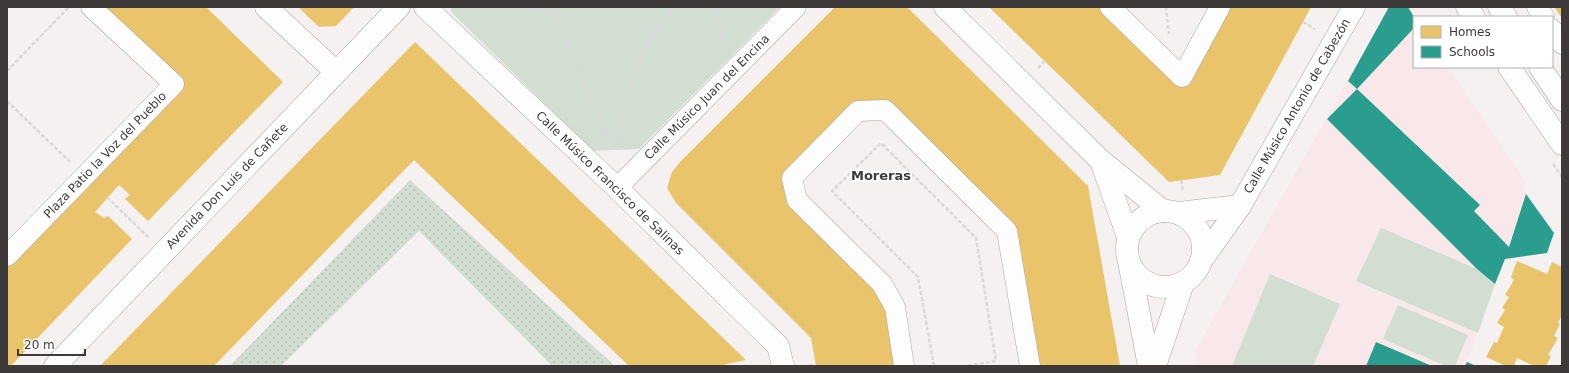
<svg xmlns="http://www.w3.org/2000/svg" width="1569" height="373" viewBox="0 0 1569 373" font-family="'DejaVu Sans',sans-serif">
<defs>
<pattern id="garden-dots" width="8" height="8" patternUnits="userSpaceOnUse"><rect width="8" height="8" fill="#d2ded1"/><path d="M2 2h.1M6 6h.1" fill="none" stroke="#b5bfb4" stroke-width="1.8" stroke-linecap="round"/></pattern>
</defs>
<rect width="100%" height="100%" fill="#f5f1f0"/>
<path fill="#f8e8ea" d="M 1389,7 L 1408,7 L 1414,17 L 1414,67 L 1448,67 L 1524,179 L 1526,194 L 1478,333 L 1465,366 L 1197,366 L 1194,353 Z"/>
<g fill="#d2ded1">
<path d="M 450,7 L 780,7 L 639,149 L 593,151 L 452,13 Z"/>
<path d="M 1381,228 L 1477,269 L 1495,284 L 1478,333 L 1356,281 Z"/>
<path d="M 1270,274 L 1340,304 L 1313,366 L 1232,366 Z"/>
<path d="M 1398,305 L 1468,335 L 1455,366 L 1446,366 L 1383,339 Z"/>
</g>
<path fill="url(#garden-dots)" d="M 410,180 L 615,366 L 552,366 L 419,231 L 281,366 L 230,366 Z"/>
<g fill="#e9c46a">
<path d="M 91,7 L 206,7 L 283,82 L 148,221 L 125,199 L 130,195 L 119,185 L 95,212 L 104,218 L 108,216 L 132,239 L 11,366 L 7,366 L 7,256 L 174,84 Z"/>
<path d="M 298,7 L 354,7 L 336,26 L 319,27 Z"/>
<path d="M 835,7 L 907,7 L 1088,186 L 1120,366 L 1030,366 L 1007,231 L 885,110 L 858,111 L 792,178 L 797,200 L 882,284 L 904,366 L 816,366 L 811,338 L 676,203 L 667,188 L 672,172 L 680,162 Z"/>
<path d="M 989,7 L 1110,7 L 1182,77 L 1220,7 L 1311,7 L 1220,175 L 1169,182 Z"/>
<path d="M 1554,7 L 1562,7 L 1562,18 Z"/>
<path d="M 415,42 L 746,360 L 718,366 L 629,366 L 414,160 L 214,366 L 100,366 Z"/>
<path d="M 1517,261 L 1547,274 L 1552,262 L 1562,267 L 1562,315 L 1558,323 L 1560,324 L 1554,336 L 1558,338 L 1548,355 L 1551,356 L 1546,366 L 1534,366 L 1517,358 L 1514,366 L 1506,366 L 1486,357 L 1494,342 L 1497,343 L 1504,327 L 1497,323 L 1505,310 L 1502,308 L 1509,297 L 1505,295 L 1514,280 L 1511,277 Z"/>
</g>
<g fill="#2a9d8f">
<path d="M 1389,7 L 1408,7 L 1414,17 L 1414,28 L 1357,89 L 1348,81 Z"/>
<path d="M 1357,89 L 1480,205 L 1474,211 L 1509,247 L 1526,194 L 1554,233 L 1547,253 L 1505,259 L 1495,284 L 1477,269 L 1327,119 Z"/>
<path d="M 1376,342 L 1432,366 L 1366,366 Z"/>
<path d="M 1467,362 L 1476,366 L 1465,366 Z"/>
</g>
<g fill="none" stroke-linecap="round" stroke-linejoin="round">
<defs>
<g id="street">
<path d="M 1110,7 L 1182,77 L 1220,7"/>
<path d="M 1537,7 L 1544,17"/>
<path d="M 1552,29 L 1562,44"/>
<path d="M 617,188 L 796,7"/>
<path d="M 7,256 L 174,84 L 91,7"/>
<path d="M 904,366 L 895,307 L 882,284 L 797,200 L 792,178 L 858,111 L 885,110 L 1007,231 L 1030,366"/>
</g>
<g id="secondary">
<path d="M 266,7 L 336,72"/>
<path d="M 425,7 L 617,188 L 778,346 L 783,366"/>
<path d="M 945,7 L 1100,160 L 1163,211"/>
<path d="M 1101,161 L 1128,237"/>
<circle cx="1165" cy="249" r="38"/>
<path d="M 1178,213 L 1240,206"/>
<path d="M 1201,261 L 1240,206 L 1354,7"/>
<path d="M 1130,267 L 1149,366"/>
<path d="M 55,366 L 399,7"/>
<path d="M 1155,366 L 1183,283"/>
</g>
<g id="primary">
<path d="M 1467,7 L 1474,17"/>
<path d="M 1499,7 L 1506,17"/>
<path d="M 1509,67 L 1562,144"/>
<path d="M 1540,67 L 1562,100"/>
</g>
</defs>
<use href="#street" stroke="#a9a6a5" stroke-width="21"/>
<use href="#secondary" stroke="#a9a6a5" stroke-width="23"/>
<use href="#primary" stroke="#a9a6a5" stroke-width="23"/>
<g stroke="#dad8d8" stroke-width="2.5" stroke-dasharray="4 2" stroke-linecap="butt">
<path d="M 521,7 L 723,41 L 716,7"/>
<path d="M 551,7 L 611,143"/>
<path d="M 1166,7 L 1169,34"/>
<path d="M 1303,22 L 1315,29"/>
<path d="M 1038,68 L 1045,61"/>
<path d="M 7,71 L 69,7"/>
<path d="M 7,101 L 70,162"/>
<path d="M 617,147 C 624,106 633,66 656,31 C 661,22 669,15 676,7"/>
<path d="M 1553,164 L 1562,177"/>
<path d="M 1181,180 L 1183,191"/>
<path d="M 107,197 L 148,237"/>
<path d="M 809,366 L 815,364"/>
<path d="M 934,366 L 918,277 L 832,191 L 881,143 L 976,238 L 996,361 L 965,366"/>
</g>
<use href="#street" stroke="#fefdfd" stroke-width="20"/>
<use href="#secondary" stroke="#fefdfd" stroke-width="22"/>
<use href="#primary" stroke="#fefdfd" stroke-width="22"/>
</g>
<g text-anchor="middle" stroke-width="4" stroke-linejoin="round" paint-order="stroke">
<g font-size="12" fill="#3d3a39" stroke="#fff">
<text transform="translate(707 97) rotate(-45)" y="4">Calle Músico Juan del Encina</text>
<text transform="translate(1297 106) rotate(-60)" y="4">Calle Músico Antonio de Cabezón</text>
<text transform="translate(105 155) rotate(-46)" y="4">Plaza Patio la Voz del Pueblo</text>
<text transform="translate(610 183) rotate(44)" y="4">Calle Músico Francisco de Salinas</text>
<text transform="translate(227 186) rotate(-46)" y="4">Avenida Don Luis de Cañete</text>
</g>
<g font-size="13" font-weight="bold" fill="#3d3a39" stroke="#fff">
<text x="881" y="180">Moreras</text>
</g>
</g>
<rect width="1569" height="373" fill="none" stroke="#3d3a39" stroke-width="16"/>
<rect x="1413" y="16" width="140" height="52" fill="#ffffff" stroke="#b1b0b0"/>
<rect x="1421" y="26" width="20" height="12" fill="#e9c46a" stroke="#b1b0b0"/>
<text x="1449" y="36" font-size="12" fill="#3d3a39">Homes</text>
<rect x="1421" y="46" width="20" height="12" fill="#2a9d8f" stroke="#b1b0b0"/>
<text x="1449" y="56" font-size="12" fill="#3d3a39">Schools</text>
<path d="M18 349v6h67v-6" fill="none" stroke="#3d3a39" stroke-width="2"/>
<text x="24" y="349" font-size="12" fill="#3d3a39" stroke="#ffffff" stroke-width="3" paint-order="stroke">20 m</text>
</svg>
